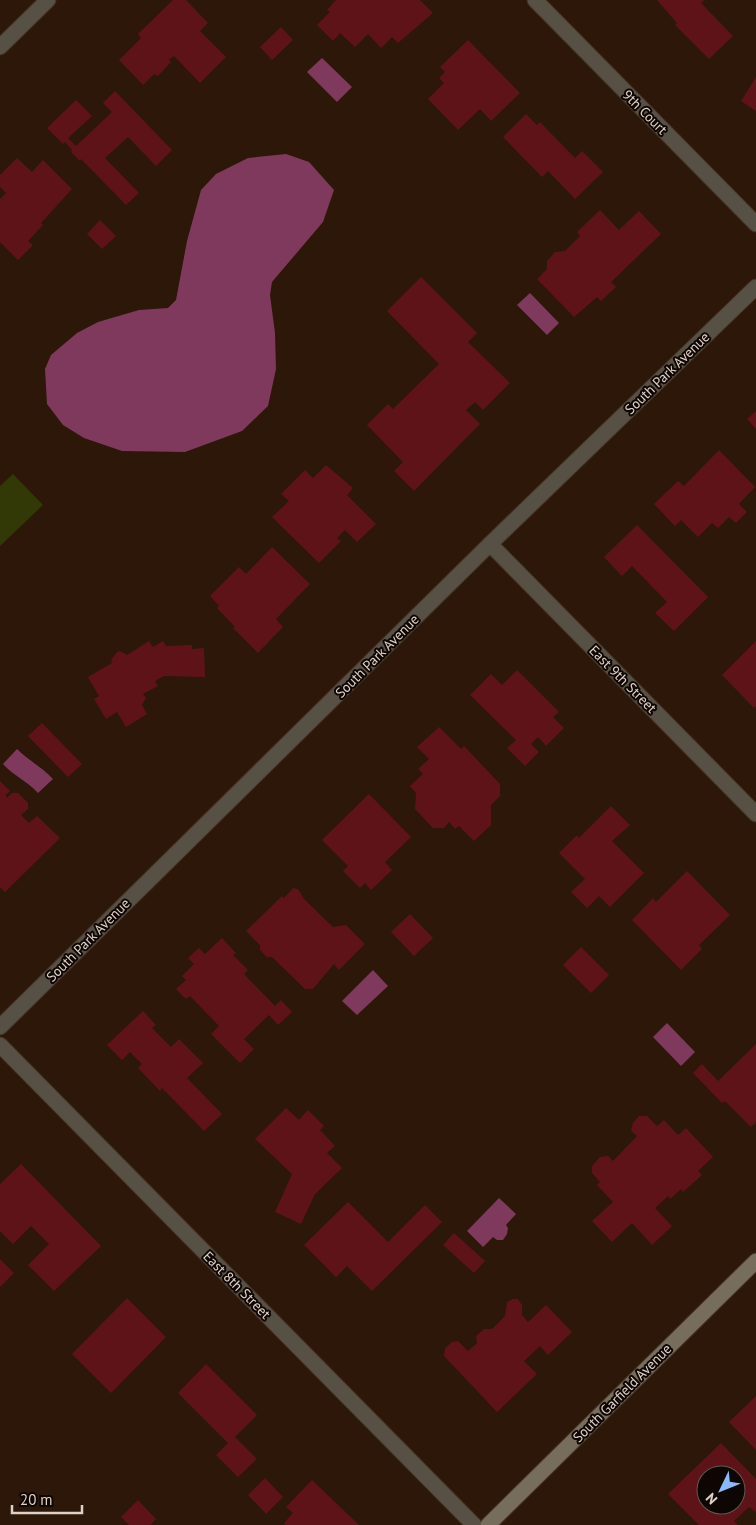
<svg xmlns="http://www.w3.org/2000/svg" width="756" height="1525" viewBox="0 0 756 1525" font-family="'PT Sans',sans-serif">
<rect width="100%" height="100%" fill="#2c1709"/>
<path fill="#333807" d="M 13,474 L 43,505 L 0,546 L 0,486 Z"/>
<g fill="#7f395d">
<path d="M 322,58 L 352,87 L 337,102 L 307,72 Z"/>
<path d="M 286,154 L 309,162 L 334,190 L 323,222 L 272,282 L 270,295 L 275,333 L 276,369 L 268,406 L 242,431 L 185,452 L 122,451 L 84,438 L 63,425 L 47,404 L 45,369 L 51,355 L 77,333 L 98,322 L 139,310 L 168,308 L 176,300 L 187,241 L 201,190 L 216,174 L 248,158 Z"/>
<path d="M 530,293 L 559,323 L 547,335 L 517,305 Z"/>
<path d="M 17,749 C 29,761 42,767 53,779 L 38,793 C 27,781 14,776 3,764 Z"/>
<path d="M 373,970 L 388,986 L 357,1015 L 342,1001 Z"/>
<path d="M 667,1023 L 695,1052 L 681,1066 L 653,1037 Z"/>
<path d="M 499,1198 L 516,1214 L 506,1225 L 508,1228 L 507,1234 L 503,1240 L 497,1240 L 493,1237 L 483,1247 L 467,1231 Z"/>
</g>
<g fill="#5e1319" fill-rule="evenodd">
<path d="M 173,0 L 186,0 L 208,23 L 200,31 L 226,57 L 200,83 L 174,56 L 169,60 L 171,62 L 158,76 L 154,74 L 143,85 L 119,60 L 141,38 L 138,34 Z"/>
<path d="M 336,0 L 420,0 L 433,13 L 398,43 L 392,37 L 381,48 L 368,34 L 355,47 L 340,33 L 333,41 L 317,25 L 330,12 L 327,10 Z"/>
<path d="M 657,0 L 704,0 L 701,3 L 733,36 L 709,59 L 675,25 L 677,23 Z"/>
<path d="M 281,27 L 293,40 L 272,60 L 260,47 Z"/>
<path d="M 468,40 L 520,93 L 491,121 L 480,109 L 458,130 L 428,99 L 444,83 L 439,78 L 445,72 L 440,67 Z"/>
<path d="M 756,77 L 756,111 L 741,101 Z"/>
<path d="M 115,91 L 172,150 L 156,166 L 128,137 L 105,158 L 139,193 L 126,205 L 81,159 L 80,161 L 71,152 L 72,150 L 65,142 L 63,144 L 47,128 L 76,100 L 92,116 L 68,138 L 76,146 L 112,112 L 103,103 Z"/>
<path d="M 526,114 L 537,125 L 540,122 L 575,158 L 582,151 L 603,172 L 575,199 L 548,171 L 542,177 L 503,137 Z"/>
<path d="M 17,158 L 32,172 L 43,160 L 72,189 L 41,223 L 43,225 L 28,241 L 33,245 L 18,260 L 0,242 L 0,199 L 6,193 L 0,187 L 0,175 Z"/>
<path d="M 600,210 L 619,230 L 639,211 L 661,234 L 611,282 L 616,287 L 601,301 L 597,297 L 574,317 L 537,279 L 547,269 L 547,261 L 555,252 L 565,251 L 580,236 L 577,232 Z"/>
<path d="M 100,220 L 116,236 L 102,249 L 87,234 Z"/>
<path d="M 421,277 L 477,333 L 468,342 L 510,383 L 483,410 L 475,402 L 466,410 L 480,424 L 414,491 L 394,471 L 403,462 L 367,425 L 388,404 L 393,409 L 439,364 L 387,311 Z"/>
<path d="M 756,411 L 756,429 L 747,419 Z"/>
<path d="M 719,450 L 755,487 L 739,504 L 747,512 L 736,523 L 729,517 L 718,528 L 712,523 L 698,537 L 681,520 L 675,526 L 654,504 L 678,481 L 684,486 Z"/>
<path d="M 326,465 L 353,488 L 347,495 L 376,524 L 357,542 L 345,530 L 337,538 L 341,541 L 319,563 L 272,517 L 289,501 L 281,494 L 305,470 L 313,478 Z"/>
<path d="M 637,525 L 708,597 L 674,631 L 655,613 L 667,602 L 632,566 L 622,576 L 604,557 Z"/>
<path d="M 272,547 L 310,584 L 276,619 L 283,627 L 258,653 L 233,628 L 235,627 L 217,608 L 219,606 L 210,596 L 239,567 L 246,574 Z"/>
<path d="M 149,641 L 153,647 L 163,641 L 166,646 L 192,645 L 192,649 L 204,648 L 205,677 L 164,676 L 155,681 L 158,686 L 143,694 L 146,698 L 142,705 L 147,714 L 126,727 L 117,712 L 106,719 L 94,699 L 99,696 L 88,677 L 112,663 L 111,660 L 117,652 L 120,651 L 127,655 Z"/>
<path d="M 756,641 L 756,706 L 754,708 L 722,675 Z"/>
<path d="M 517,670 L 559,712 L 553,717 L 564,728 L 546,746 L 538,737 L 531,744 L 539,752 L 525,766 L 507,748 L 516,740 L 470,695 L 491,674 L 502,685 Z"/>
<path d="M 42,723 L 82,764 L 68,777 L 28,736 Z"/>
<path d="M 439,727 L 461,749 L 464,746 L 500,784 L 500,796 L 491,805 L 491,825 L 474,841 L 459,826 L 455,829 L 449,822 L 444,828 L 433,828 L 415,809 L 416,793 L 410,786 L 423,774 L 418,769 L 429,759 L 417,747 Z"/>
<path d="M 0,781 L 10,791 L 6,795 L 7,798 L 12,793 L 18,793 L 28,803 L 28,809 L 21,815 L 29,823 L 37,816 L 60,838 L 5,892 L 0,887 Z"/>
<path d="M 369,794 L 411,837 L 385,862 L 392,870 L 371,890 L 365,883 L 360,888 L 343,871 L 348,866 L 322,840 Z"/>
<path d="M 611,806 L 630,825 L 612,841 L 644,873 L 610,907 L 599,896 L 587,908 L 571,892 L 585,879 L 559,853 L 577,835 L 579,838 Z"/>
<path d="M 687,871 L 730,915 L 699,945 L 702,949 L 681,970 L 632,920 L 653,898 L 656,902 Z"/>
<path d="M 293,888 L 298,889 L 304,899 L 333,927 L 346,925 L 365,944 L 339,970 L 334,964 L 313,989 L 305,989 L 272,957 L 267,957 L 260,950 L 260,945 L 246,931 L 282,896 L 284,898 Z"/>
<path d="M 410,914 L 433,938 L 414,956 L 391,932 Z"/>
<path d="M 222,938 L 236,953 L 233,955 L 248,970 L 244,974 L 275,1006 L 281,1000 L 292,1012 L 278,1025 L 269,1015 L 244,1039 L 254,1049 L 240,1063 L 211,1034 L 219,1026 L 190,996 L 186,999 L 176,989 L 186,980 L 182,976 L 194,964 L 188,958 L 199,948 L 205,954 Z"/>
<path d="M 581,947 L 609,975 L 591,993 L 563,965 Z"/>
<path d="M 143,1011 L 156,1025 L 152,1028 L 171,1047 L 179,1039 L 203,1063 L 187,1078 L 222,1114 L 204,1131 L 162,1088 L 160,1091 L 138,1068 L 142,1064 L 130,1052 L 122,1060 L 107,1045 Z"/>
<path d="M 756,1044 L 756,1122 L 751,1127 L 725,1101 L 722,1103 L 693,1073 L 702,1064 L 718,1081 Z"/>
<path d="M 286,1108 L 299,1120 L 308,1110 L 324,1126 L 320,1130 L 335,1146 L 327,1153 L 342,1168 L 315,1194 L 301,1224 L 275,1212 L 292,1174 L 255,1139 Z"/>
<path d="M 639,1116 L 647,1116 L 657,1126 L 664,1120 L 678,1135 L 686,1128 L 713,1157 L 698,1171 L 702,1175 L 683,1192 L 681,1189 L 670,1199 L 668,1196 L 655,1208 L 672,1226 L 652,1245 L 632,1223 L 612,1242 L 592,1221 L 613,1202 L 597,1185 L 600,1182 L 592,1173 L 592,1166 L 600,1157 L 608,1156 L 613,1161 L 637,1136 L 631,1131 L 633,1123 Z"/>
<path d="M 21,1164 L 101,1246 L 54,1291 L 28,1265 L 49,1244 L 31,1226 L 13,1244 L 0,1231 L 0,1184 Z"/>
<path d="M 348,1202 L 388,1242 L 425,1205 L 442,1222 L 372,1291 L 347,1266 L 336,1277 L 304,1245 Z"/>
<path d="M 454,1233 L 485,1261 L 474,1273 L 443,1245 Z"/>
<path d="M 0,1259 L 14,1273 L 0,1287 Z"/>
<path d="M 127,1298 L 166,1337 L 111,1393 L 72,1354 Z"/>
<path d="M 513,1299 L 518,1299 L 522,1305 L 522,1315 L 528,1322 L 546,1305 L 572,1332 L 548,1355 L 540,1346 L 524,1361 L 537,1374 L 497,1412 L 444,1356 L 445,1348 L 452,1342 L 458,1341 L 468,1351 L 477,1343 L 476,1336 L 484,1329 L 492,1329 L 505,1316 L 507,1302 Z"/>
<path d="M 206,1364 L 257,1415 L 235,1437 L 257,1459 L 238,1477 L 216,1455 L 228,1443 L 178,1393 Z"/>
<path d="M 756,1396 L 756,1450 L 729,1422 Z"/>
<path d="M 721,1443 L 756,1479 L 756,1512 L 749,1507 L 734,1521 L 738,1525 L 699,1525 L 668,1494 ZM 706,1475 L 736,1475 L 736,1505 L 706,1505 Z"/>
<path d="M 265,1478 L 283,1497 L 266,1514 L 248,1495 Z"/>
<path d="M 312,1480 L 359,1525 L 286,1525 L 284,1523 L 293,1513 L 286,1507 Z"/>
<path d="M 138,1500 L 156,1519 L 150,1525 L 129,1525 L 121,1517 Z"/>
</g>
<g fill="none" stroke-linecap="round" stroke-linejoin="round">
<defs>
<g id="street">
<path d="M 535,0 L 756,224"/>
<path d="M 0,47 L 48,0"/>
<path d="M 490,544 L 756,814"/>
<path d="M 0,1027 L 490,544 L 756,287"/>
<path d="M 0,1045 L 474,1525"/>
</g>
<path id="secondary" d="M 488,1525 L 756,1261"/>
</defs>
<use href="#street" stroke="#453124" stroke-width="17"/>
<use href="#secondary" stroke="#453124" stroke-width="17"/>
<use href="#street" stroke="#565045" stroke-width="15"/>
<use href="#secondary" stroke="#766d5c" stroke-width="15"/>
</g>
<g text-anchor="middle" stroke-width="4" stroke-linejoin="round" paint-order="stroke">
<g font-size="14" fill="#e0d1c8" stroke="#0e0602">
<text transform="translate(645 112) rotate(45)" y="5">9th Court</text>
<text transform="translate(667 373) rotate(-44)" y="5">South Park Avenue</text>
<text transform="translate(377 656) rotate(-45)" y="5">South Park Avenue</text>
<text transform="translate(623 679) rotate(45)" y="5">East 9th Street</text>
<text transform="translate(88 940) rotate(-45)" y="5">South Park Avenue</text>
<text transform="translate(237 1285) rotate(45)" y="5">East 8th Street</text>
<text transform="translate(622 1393) rotate(-45)" y="5">South Garfield Avenue</text>
</g>
</g>
<g transform="translate(721 1490) rotate(227)"><circle r="24" fill="#0e0602" stroke="#625751"/>
<path d="M0-4L9 19L0 12L-9 19Z" fill="#8abafc"/>
<text y="-8" font-size="14" font-weight="bold" text-anchor="middle" fill="#e0d1c8">N</text>
</g>
<path d="M12 1505v8h70v-8" fill="none" stroke="#e0d1c8" stroke-width="2.5"/>
<text x="20" y="1505" font-size="15" fill="#e0d1c8" stroke="#0e0602" stroke-width="4" paint-order="stroke">20 m</text>
</svg>
